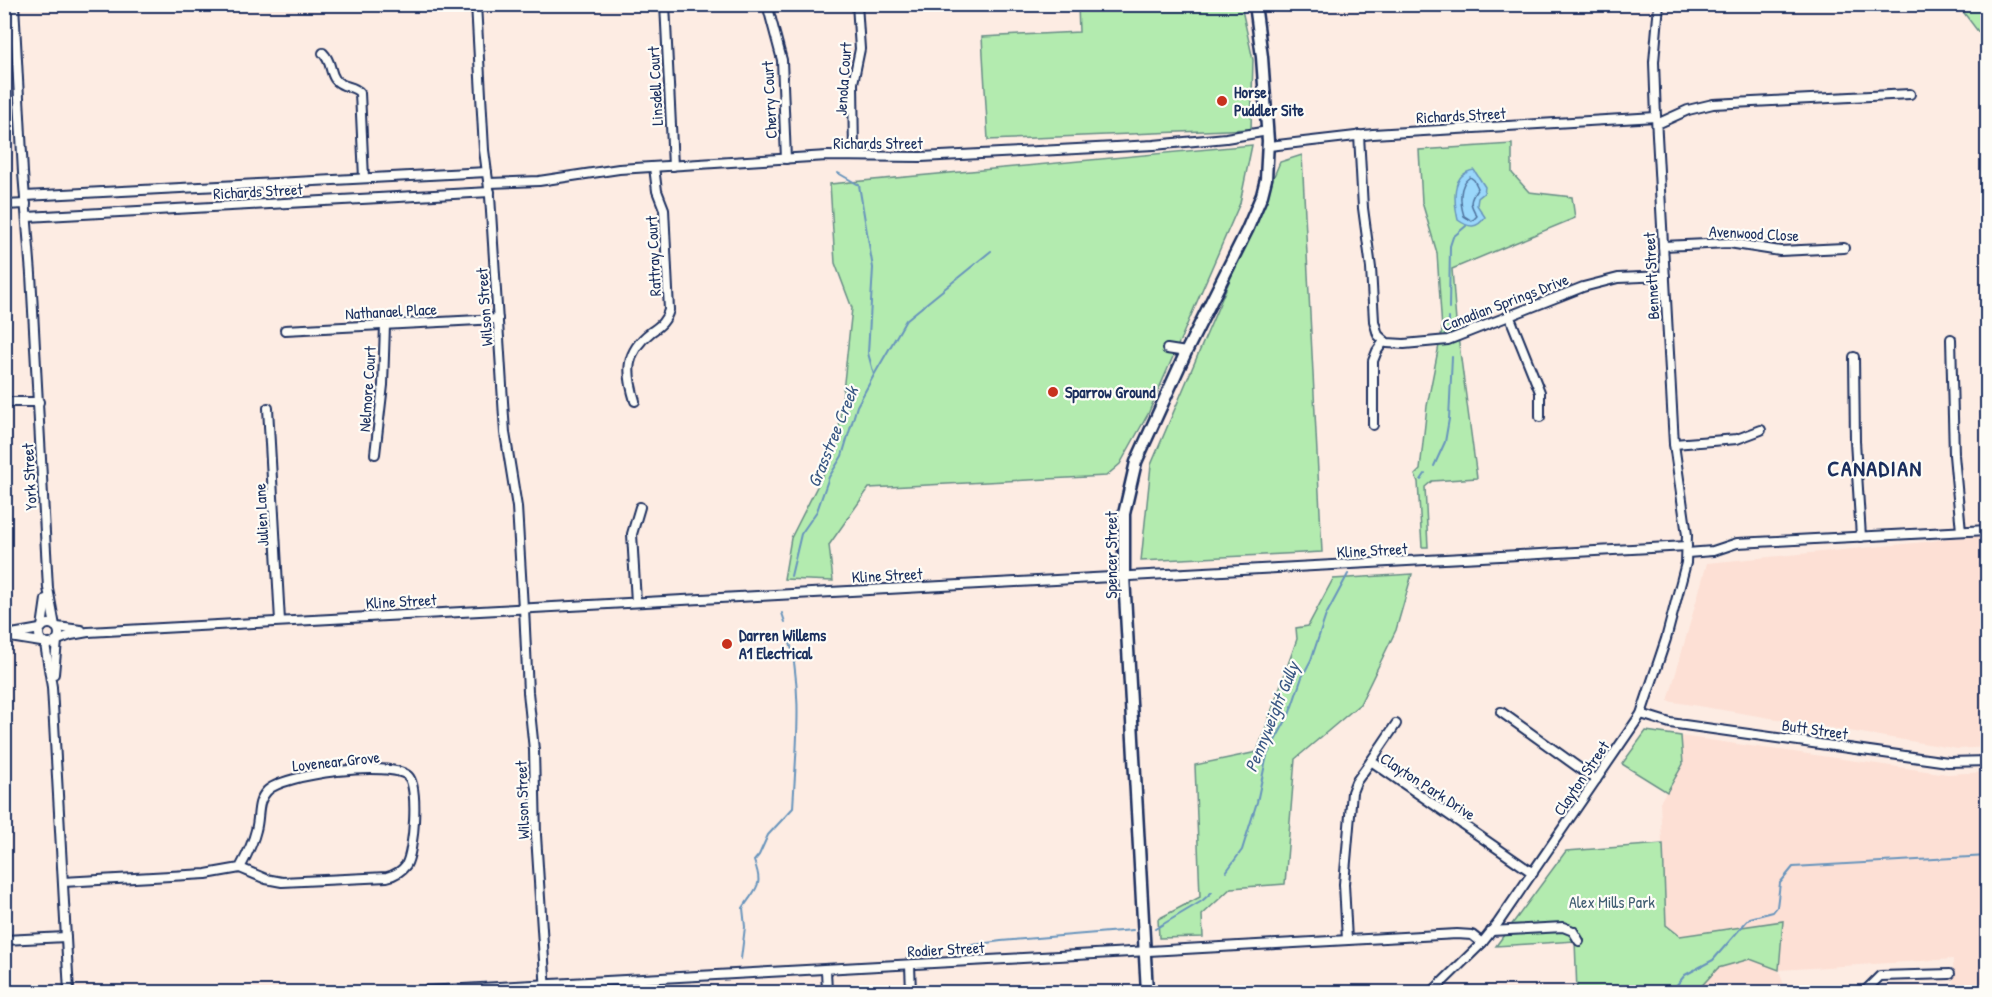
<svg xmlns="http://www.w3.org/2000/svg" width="1992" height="997" viewBox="0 0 1992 997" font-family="'Patrick Hand',sans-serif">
<rect width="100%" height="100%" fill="#fdece3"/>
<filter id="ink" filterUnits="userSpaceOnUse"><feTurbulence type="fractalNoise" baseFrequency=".0167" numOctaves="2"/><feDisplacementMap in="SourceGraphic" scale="12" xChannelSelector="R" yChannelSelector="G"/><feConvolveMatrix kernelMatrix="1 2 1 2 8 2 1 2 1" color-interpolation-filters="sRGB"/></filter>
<g filter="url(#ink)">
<g fill="#fde0d5">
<path d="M 1987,532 L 1987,747 L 1958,749 L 1668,701 L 1707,563 L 1925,542 Z"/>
<path d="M 1681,736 L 1947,774 L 1987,772 L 1987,992 L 1962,992 L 1954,987 L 1953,959 L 1779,970 L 1784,986 L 1836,992 L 1696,992 L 1718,968 L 1750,959 L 1783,921 L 1680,936 L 1666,925 L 1660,802 L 1683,764 Z"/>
</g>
<g fill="#b3ebaf" stroke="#678d86" stroke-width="1.5">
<path d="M 1078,5 L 1241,5 L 1253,60 L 1251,129 L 988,140 L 982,37 L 1079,32 Z"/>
<path d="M 1958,5 L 1987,5 L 1987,45 L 1986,42 Z"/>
<path d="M 1512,144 L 1512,173 L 1529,192 L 1572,197 L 1575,218 L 1452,269 L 1456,322 L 1477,478 L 1432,481 L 1425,487 L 1428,547 L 1422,547 L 1418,482 L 1415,475 L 1420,470 L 1427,406 L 1442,330 L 1437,253 L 1422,202 L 1419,150 Z"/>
<path d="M 1252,145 L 1240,203 L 1148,414 L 1120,464 L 1106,476 L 869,488 L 829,545 L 833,581 L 784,579 L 791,538 L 837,447 L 852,308 L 835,263 L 830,184 Z"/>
<path d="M 1302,155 L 1322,552 L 1141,561 L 1151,465 L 1280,162 Z"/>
<path d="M 1412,574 L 1396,630 L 1360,704 L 1295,759 L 1285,884 L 1231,888 L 1202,915 L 1203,937 L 1159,938 L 1158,919 L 1200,897 L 1195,765 L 1257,752 L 1297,639 L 1296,628 L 1308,626 L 1333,579 Z"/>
<path d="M 1646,731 L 1681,736 L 1683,764 L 1667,792 L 1622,764 Z"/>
<path d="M 1663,844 L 1666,925 L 1680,936 L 1783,921 L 1779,970 L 1750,959 L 1718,968 L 1696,992 L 1577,992 L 1575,941 L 1496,946 L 1566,851 Z"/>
</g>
<path fill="#9ad7fb" stroke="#6794bc" stroke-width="1.5" d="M 1474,170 L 1485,187 L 1484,193 L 1478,198 L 1477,205 L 1485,217 C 1477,229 1469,228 1458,220 C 1454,202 1450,174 1474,170 Z"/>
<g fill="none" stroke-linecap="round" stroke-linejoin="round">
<path stroke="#4e729d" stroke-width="1.5" d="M 1470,177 L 1474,180 L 1478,188 C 1469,201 1469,203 1477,216 L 1472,221 L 1464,216 C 1460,203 1458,185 1470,177 Z"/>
<g stroke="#6794bc" stroke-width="2">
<path d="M 1449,308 L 1450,246 L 1453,237 L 1466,226"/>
<path d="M 1449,318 L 1449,329"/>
<path d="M 874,375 L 906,320 L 991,251"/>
<path d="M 1434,466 L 1445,442 L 1449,419 L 1452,357"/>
<path d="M 1421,480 L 1425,474"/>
<path d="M 791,576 L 801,534 L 817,511 L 829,477 L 842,456 L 857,406 L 874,375 L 868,353 L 873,268 L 859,185 L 838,173"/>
<path d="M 782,613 L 785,622"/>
<path d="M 1226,872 L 1242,850 L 1257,802 L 1267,755 L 1289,715 L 1302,677 L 1311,660 L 1326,615 L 1348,574"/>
<path d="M 1155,929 L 1202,901 L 1212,892"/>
<path d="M 965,948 L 972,945 L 1001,941 L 1133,930"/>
<path d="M 741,959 L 745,927 L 743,908 C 756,887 764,887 754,861 L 759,855 L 768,835 L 793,808 C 796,750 804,687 787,631"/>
<path d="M 1671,992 L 1685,975 L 1713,960 L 1746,922 L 1750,918 L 1773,912 L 1777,907 L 1780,883 L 1793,867 L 1988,856"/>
</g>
<defs>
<g id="street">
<path d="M 14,4 L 23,173 L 31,274 L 48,588 L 55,626"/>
<path d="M 476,4 L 484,150 L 490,196 L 505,433 L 517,507 L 523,608"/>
<path d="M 665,4 L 673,166"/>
<path d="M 767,4 L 782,60 L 786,159"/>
<path d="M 323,53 C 332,62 329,70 335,79 C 341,88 354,85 360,93 L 364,178"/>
<path d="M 1657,124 L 1688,110 L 1713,104 L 1910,94"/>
<path d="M 1359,135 L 1363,208 L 1371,268 L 1374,321 L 1378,335 L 1387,343 L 1404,344 L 1448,340 L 1583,287 L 1618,278 L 1665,276"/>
<path d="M 1269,146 L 1373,134 L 1656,117"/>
<path d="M 854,155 L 853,83 L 860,49 L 857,4"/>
<path d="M 489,183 L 539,181 L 619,169 L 827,156 L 921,157 L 1154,145 L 1226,138 L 1268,131"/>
<path d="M 25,196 L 487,172"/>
<path d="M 4,205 L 26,204"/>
<path d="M 27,217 L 490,192"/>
<path d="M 1663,246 L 1729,243 L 1780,251 L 1844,248"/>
<path d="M 1509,315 L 1540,392 L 1540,417"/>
<path d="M 285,330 L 498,319"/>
<path d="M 1951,339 L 1954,455 L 1961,531"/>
<path d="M 1167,349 L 1186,352"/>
<path d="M 1854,357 L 1855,441 L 1861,537"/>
<path d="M 635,401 C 626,372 625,352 651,332 C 660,326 666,321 669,310 L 664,209 L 657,191 L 654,167"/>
<path d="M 4,402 L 39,402"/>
<path d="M 268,408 L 280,621"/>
<path d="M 1373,425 L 1373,361 L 1377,351 L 1384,341"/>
<path d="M 1674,444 L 1737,439 L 1761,430"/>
<path d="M 375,454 L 383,385 L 385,325"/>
<path d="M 1687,553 L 1713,551 L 1737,543 L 1988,530"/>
<path d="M 636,602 L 632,534 L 640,507"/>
<path d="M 524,608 L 528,692 L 534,750 L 536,835 L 546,992"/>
<circle cx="49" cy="634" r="10"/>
<path d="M 42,627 L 46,599"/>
<path d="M 57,627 L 81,630"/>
<path d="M 12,634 L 40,629"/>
<path d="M 4,636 L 41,642"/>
<path d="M 58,640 L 71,635 L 88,632 L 1687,546"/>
<path d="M 45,644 L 52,687 L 69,992"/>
<path d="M 54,674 L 57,641"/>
<path d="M 1501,712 L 1596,780"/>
<path d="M 1641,714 L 1670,723 L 1948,762 L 1988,761"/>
<path d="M 1371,761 L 1396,724"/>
<path d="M 63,882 L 206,874 L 240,868 L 266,879 L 282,882 L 387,877 C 395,875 401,872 406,865 C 414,852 419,786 408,776 C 392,760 282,774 267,791 C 256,802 260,816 256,830 C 253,843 247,855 240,868"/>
<path d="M 1491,931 L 1563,927 L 1573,931 L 1579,941"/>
<path d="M 4,940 L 66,937"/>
<path d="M 1347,940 L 1344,884 L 1352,792 L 1356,782 L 1371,761 L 1533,873"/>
<path d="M 910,965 L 911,992"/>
<path d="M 826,970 L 827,992"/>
<path d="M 408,992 L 1457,934 L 1472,935 L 1482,943"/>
<path d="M 1432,992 L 1482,943 L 1498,923 L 1641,714 L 1666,639 L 1686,563 L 1687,535 L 1674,444 L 1656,117 L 1654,62 L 1659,4"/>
<path d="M 1864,992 L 1880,976 L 1950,974"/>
</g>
<path id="secondary" d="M 1147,992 L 1124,576 L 1124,514 L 1136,462 L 1186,352 L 1247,230 L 1262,195 L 1266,179 L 1268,141 L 1262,57 L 1255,4"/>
</defs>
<use href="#street" stroke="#1b2f5e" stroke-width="12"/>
<use href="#secondary" stroke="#1b2f5e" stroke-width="15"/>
<use href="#street" stroke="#fdfcf7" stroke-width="8"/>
<use href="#secondary" stroke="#fdfcf7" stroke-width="10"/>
</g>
</g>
<g fill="#c8321e" stroke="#fdfcf7" stroke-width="2">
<circle cx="1222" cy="101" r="6"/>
<circle cx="1053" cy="392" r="6"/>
<circle cx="727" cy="644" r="6"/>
</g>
<g text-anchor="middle" stroke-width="4.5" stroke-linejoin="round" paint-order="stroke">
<g font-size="16" fill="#1b2f5e" stroke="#fdfcf7">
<text transform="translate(843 79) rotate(-86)" y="6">Jenola Court</text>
<text transform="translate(655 86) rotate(-93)" y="6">Linsdell Court</text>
<text transform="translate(769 100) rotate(-93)" y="6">Cherry Court</text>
<text transform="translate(1461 115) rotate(-3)" y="6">Richards Street</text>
<text x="878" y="149">Richards Street</text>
<text transform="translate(258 191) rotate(-3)" y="6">Richards Street</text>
<text transform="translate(1754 233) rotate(3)" y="6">Avenwood Close</text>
<text transform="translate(653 256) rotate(-93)" y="6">Rattray Court</text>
<text transform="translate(1651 276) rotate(-93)" y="6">Bennett Street</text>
<text transform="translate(1505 302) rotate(-21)" y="6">Canadian Springs Drive</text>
<text transform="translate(484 307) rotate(-94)" y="6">Wilson Street</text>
<text transform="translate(391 311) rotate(-3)" y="6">Nathanael Place</text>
<text transform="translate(367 389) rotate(-86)" y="6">Nelmore Court</text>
<text transform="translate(29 477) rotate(-93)" y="6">York Street</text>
<text transform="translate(261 515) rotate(-93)" y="6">Julien Lane</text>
<text transform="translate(1372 550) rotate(-3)" y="6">Kline Street</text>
<text transform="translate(1111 555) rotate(-90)" y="6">Spencer Street</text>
<text transform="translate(887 575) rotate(-3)" y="6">Kline Street</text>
<text transform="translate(401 601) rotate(-3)" y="6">Kline Street</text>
<text transform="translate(1815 729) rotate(8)" y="6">Butt Street</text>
<text transform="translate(336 761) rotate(-6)" y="6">Lovenear Grove</text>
<text transform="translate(1581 778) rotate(-56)" y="6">Clayton Street</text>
<text transform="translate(1428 786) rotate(33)" y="6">Clayton Park Drive</text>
<text transform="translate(522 800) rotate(-92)" y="6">Wilson Street</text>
<text transform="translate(946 949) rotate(-3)" y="6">Rodier Street</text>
</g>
<g font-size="16" font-weight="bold" fill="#1b2f5e" stroke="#fdfcf7" text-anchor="start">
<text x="1234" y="98">Horse<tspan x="1234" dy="18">Puddler Site</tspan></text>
<text x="1065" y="398">Sparrow Ground</text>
<text x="739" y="641">Darren Willems<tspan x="739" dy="18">A1 Electrical</tspan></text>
</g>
<g font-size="16" fill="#415e72" stroke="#fdfcf7">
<text x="1612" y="908">Alex Mills Park</text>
</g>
<g font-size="18" font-style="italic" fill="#3b5985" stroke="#fdfcf7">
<text transform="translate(833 437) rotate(-68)" y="6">Grasstree Creek</text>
<text transform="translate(1272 717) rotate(-68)" y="6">Pennyweight Gully</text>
</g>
<g font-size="22" font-weight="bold" letter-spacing="1.5" fill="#1b2f5e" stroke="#fdfcf7">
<text x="1875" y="476">CANADIAN</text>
</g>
</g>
<rect width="1992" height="997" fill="none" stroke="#fdfcf7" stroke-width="24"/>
<rect x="12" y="12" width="1968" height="973" fill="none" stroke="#1b2f5e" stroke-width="2" filter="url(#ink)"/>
</svg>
